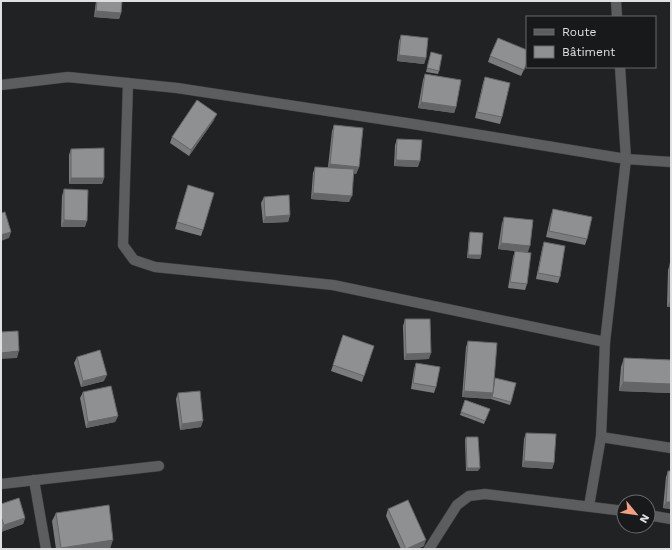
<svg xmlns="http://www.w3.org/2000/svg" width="672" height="550" viewBox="0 0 672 550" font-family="'Work Sans',sans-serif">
<rect width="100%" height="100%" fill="#212224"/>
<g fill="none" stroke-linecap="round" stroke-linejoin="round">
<defs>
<g id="minor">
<path d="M 616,1 L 617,17"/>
<path d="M 128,83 L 123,245 L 134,260 L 155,267 L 333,285 L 605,342"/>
<path d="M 1,85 L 68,77 L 177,88 L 413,124 L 626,159 L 671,162"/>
<path d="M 601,437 L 671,448"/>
<path d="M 34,480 L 46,549"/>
<path d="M 1,484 L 159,466"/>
<path d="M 589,506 L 601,437 L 605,342 L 626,159 L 620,67"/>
<path d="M 648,515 L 671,519"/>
<path d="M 429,549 L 457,505 L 469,496 L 485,494 L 624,511"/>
</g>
</defs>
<use href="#minor" stroke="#3d3f40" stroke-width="11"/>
<use href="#minor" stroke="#5b5d5f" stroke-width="10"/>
</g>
<g fill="#7a7c7e">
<path d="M 96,1 L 122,1 L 121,13 L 119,19 L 94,17 Z"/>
<path d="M 401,35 L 426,58 L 424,64 L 397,61 L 399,41 Z"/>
<path d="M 527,50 L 527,63 L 521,76 L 488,62 L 490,56 Z"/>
<path d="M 431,52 L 439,71 L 438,74 L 426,72 Z"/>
<path d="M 425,74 L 456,107 L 454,113 L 418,108 L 423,80 Z"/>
<path d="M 485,77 L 502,117 L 500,124 L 475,118 L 483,83 Z"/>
<path d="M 214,120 L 189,156 L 170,143 L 172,137 Z"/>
<path d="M 334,125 L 359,167 L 356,174 L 353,173 L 349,202 L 311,199 L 313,173 L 315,167 L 328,167 L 332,131 Z"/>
<path d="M 397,139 L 418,167 L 394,166 L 395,145 Z"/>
<path d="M 71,149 L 104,178 L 102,184 L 69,184 L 69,155 Z"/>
<path d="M 188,185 L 203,230 L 201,236 L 175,229 Z"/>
<path d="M 64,189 L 85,227 L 61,227 L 62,196 Z"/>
<path d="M 264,197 L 290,215 L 288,222 L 263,223 L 261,203 Z"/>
<path d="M 553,209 L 587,239 L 585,245 L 546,237 L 551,215 Z"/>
<path d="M 504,217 L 528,252 L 527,284 L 525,290 L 508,288 L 513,257 L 515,251 L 498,249 L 502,223 Z"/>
<path d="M 470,232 L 481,255 L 480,259 L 467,258 L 469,235 Z"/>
<path d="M 544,242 L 560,277 L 558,283 L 536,279 L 542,249 Z"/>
<path d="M 670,264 L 671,264 L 671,307 L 667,307 L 668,270 Z"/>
<path d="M 405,319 L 429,359 L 404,360 L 403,326 Z"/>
<path d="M 343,335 L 374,346 L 362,382 L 331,371 Z"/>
<path d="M 468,341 L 494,380 L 511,402 L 510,405 L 491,399 L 462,397 L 466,347 Z"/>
<path d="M 77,357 L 104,381 L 81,387 L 74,363 Z"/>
<path d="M 624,358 L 671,360 L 671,393 L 619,391 L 621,367 Z"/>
<path d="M 416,363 L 436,387 L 434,393 L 411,389 L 414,369 Z"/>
<path d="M 83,392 L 118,416 L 115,422 L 86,428 L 80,398 Z"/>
<path d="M 178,393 L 201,427 L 180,430 L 176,399 Z"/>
<path d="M 465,400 L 490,409 L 484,424 L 460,415 Z"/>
<path d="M 526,433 L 554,463 L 552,469 L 522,467 L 524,439 Z"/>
<path d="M 466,437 L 478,471 L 466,471 L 465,440 Z"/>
<path d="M 668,471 L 671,509 L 663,508 L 666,477 Z"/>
<path d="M 1,504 L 25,518 L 23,524 L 1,532 Z"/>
<path d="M 388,509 L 424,546 L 417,549 L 401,549 L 386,516 Z"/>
<path d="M 56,513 L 110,549 L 56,549 L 52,521 Z"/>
</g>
<g fill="#636566">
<path d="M 96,11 L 121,13 L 119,19 L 94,17 Z"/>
<path d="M 399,55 L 426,58 L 424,64 L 397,61 Z"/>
<path d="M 421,102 L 456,107 L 454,113 L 418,108 Z"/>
<path d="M 217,114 L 214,120 L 189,156 L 191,150 Z"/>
<path d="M 396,160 L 420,161 L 418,167 L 394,166 Z"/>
<path d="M 330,164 L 359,167 L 356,174 L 327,170 Z"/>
<path d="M 71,178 L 104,178 L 102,184 L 69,184 Z"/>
<path d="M 313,193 L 352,196 L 349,202 L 311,199 Z"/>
<path d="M 290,215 L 288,222 L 263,223 L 265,217 Z"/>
<path d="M 64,220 L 87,221 L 85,227 L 61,227 Z"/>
<path d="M 11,232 L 9,238 L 1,241 L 1,235 Z"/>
<path d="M 501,243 L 530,246 L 528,252 L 498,249 Z"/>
<path d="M 468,255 L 481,255 L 480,259 L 467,258 Z"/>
<path d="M 670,301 L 671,301 L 671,307 L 667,307 Z"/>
<path d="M 19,351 L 17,358 L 1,359 L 1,353 Z"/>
<path d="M 431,353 L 429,359 L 404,360 L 406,354 Z"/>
<path d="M 107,375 L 104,381 L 81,387 L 83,381 Z"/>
<path d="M 623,382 L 671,384 L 671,393 L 619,391 Z"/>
<path d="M 464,391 L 493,393 L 491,399 L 462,397 Z"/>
<path d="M 118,416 L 115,422 L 86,428 L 88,422 Z"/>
<path d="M 203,421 L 201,427 L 180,430 L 182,424 Z"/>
<path d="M 524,461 L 554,463 L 552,469 L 522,467 Z"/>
<path d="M 467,468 L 480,468 L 478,471 L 466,471 Z"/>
<path d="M 666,502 L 671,502 L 671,509 L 663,508 Z"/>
<path d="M 25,518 L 23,524 L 1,532 L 4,525 Z"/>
<path d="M 113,540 L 110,549 L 60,549 L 61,548 Z"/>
<path d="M 426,540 L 424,546 L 417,549 L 406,549 Z"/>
</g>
<g fill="#8e9092" stroke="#636566">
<path d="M 97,1 L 122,1 L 121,13 L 96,11 Z"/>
<path d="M 401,35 L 428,38 L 426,58 L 399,55 Z"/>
<path d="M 498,38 L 527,50 L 527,62 L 524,70 L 490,56 Z"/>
<path d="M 431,52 L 442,55 L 439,71 L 427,68 Z"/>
<path d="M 425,74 L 461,80 L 456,107 L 421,102 Z"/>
<path d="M 485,77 L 510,83 L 502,117 L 477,112 Z"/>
<path d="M 197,100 L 217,114 L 191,150 L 172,137 Z"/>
<path d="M 334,125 L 363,128 L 359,167 L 330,164 Z"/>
<path d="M 397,139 L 422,140 L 420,161 L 396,160 Z"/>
<path d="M 104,148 L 104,178 L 71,178 L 71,149 Z"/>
<path d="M 315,167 L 354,169 L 352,196 L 313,193 Z"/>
<path d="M 188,185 L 214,193 L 203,230 L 177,222 Z"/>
<path d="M 64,189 L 88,190 L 87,221 L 64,220 Z"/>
<path d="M 289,195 L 290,215 L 265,217 L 264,197 Z"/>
<path d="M 553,209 L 592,217 L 587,239 L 549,231 Z"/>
<path d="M 5,212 L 11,232 L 1,235 L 1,213 Z"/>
<path d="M 504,217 L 533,220 L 530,246 L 501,243 Z"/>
<path d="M 470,232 L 483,233 L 481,255 L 468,255 Z"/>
<path d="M 544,242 L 565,246 L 560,277 L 538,273 Z"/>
<path d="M 515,251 L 531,253 L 527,284 L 510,282 Z"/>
<rect x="670" y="264" width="1" height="37"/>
<path d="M 405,319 L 430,319 L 431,353 L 406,354 Z"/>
<path d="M 18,331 L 19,351 L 1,353 L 1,332 Z"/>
<path d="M 343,335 L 374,346 L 364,376 L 333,365 Z"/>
<path d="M 468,341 L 497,343 L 493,393 L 464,391 Z"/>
<path d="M 100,350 L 107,375 L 83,381 L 77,357 Z"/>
<path d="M 624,358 L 671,360 L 671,384 L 623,382 Z"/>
<path d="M 416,363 L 440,367 L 436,387 L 413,383 Z"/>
<path d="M 495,378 L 516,383 L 511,402 L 492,397 L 493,393 Z"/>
<path d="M 111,386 L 118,416 L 88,422 L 83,392 Z"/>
<path d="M 200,391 L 203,421 L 182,424 L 178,393 Z"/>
<path d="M 465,400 L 490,409 L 485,421 L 461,412 Z"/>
<path d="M 526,433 L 556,434 L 554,463 L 524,461 Z"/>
<path d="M 466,437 L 478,437 L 480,468 L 467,468 Z"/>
<path d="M 668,471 L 671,471 L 671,502 L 666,502 Z"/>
<path d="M 19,498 L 25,518 L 4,525 L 1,517 L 1,504 Z"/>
<path d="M 408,500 L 426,540 L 406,549 L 388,509 Z"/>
<path d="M 109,505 L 113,540 L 61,548 L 56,513 Z"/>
</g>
<rect width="672" height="550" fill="none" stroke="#dfe0e1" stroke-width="4"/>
<rect x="526" y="16" width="130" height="52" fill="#17191b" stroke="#67696a"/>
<rect x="534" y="29" width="20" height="6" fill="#5b5d5f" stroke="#67696a"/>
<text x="562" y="36" font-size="12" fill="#dfe0e1">Route</text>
<rect x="534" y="46" width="20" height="12" fill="#8e9092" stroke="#67696a"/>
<text x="562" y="56" font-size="12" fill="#dfe0e1">Bâtiment</text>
<g transform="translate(636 514) rotate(119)"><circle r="19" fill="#17191b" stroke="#67696a"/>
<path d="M0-3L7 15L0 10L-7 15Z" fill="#f2a07f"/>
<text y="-6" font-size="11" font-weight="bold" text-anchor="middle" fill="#dfe0e1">N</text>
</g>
</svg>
